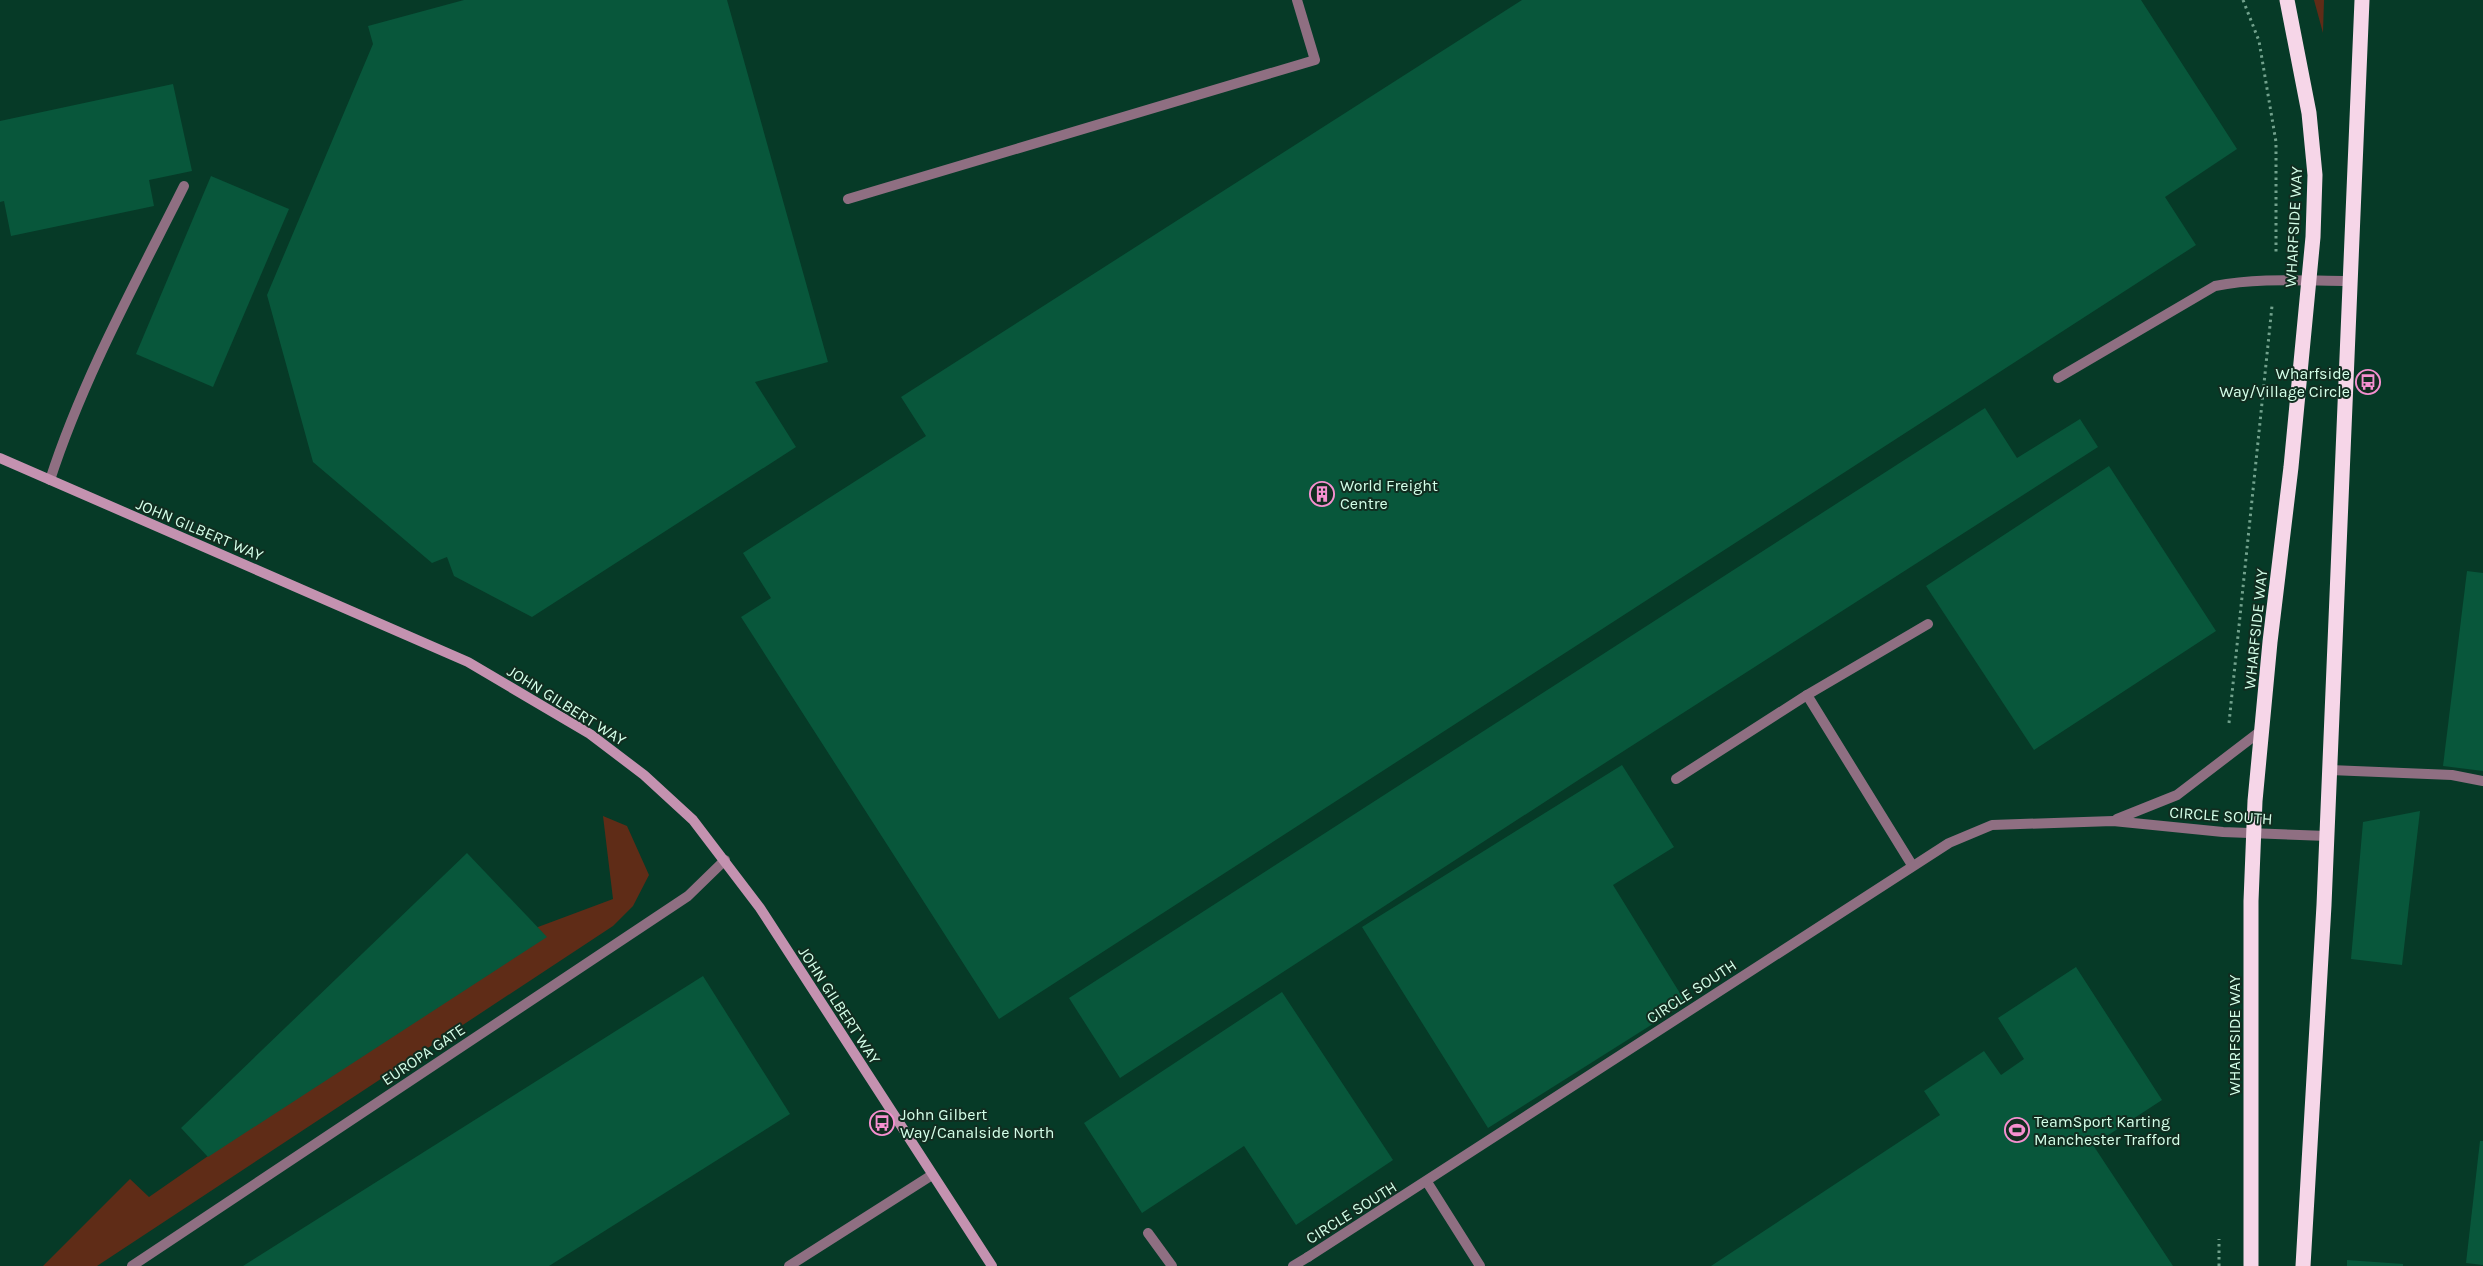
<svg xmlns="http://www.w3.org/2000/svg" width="2483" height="1266" viewBox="0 0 2483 1266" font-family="Karla,sans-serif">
<rect width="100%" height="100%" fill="#063a27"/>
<g fill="#5f2c17">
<path d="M 2314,0 L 2324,0 L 2323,33 Z"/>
<path d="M 603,816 L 627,826 L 649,875 L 633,906 L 613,926 L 97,1266 L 43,1266 L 130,1179 L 149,1197 L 538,927 L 613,899 Z"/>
</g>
<g fill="#08573b">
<path d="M 464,0 L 727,0 L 828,362 L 755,382 L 796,447 L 532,617 L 454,576 L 447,557 L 432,563 L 313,462 L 267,295 L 373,44 L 368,26 Z"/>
<path d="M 1522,0 L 2141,0 L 2237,149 L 2165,197 L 2196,245 L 999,1019 L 741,617 L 771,598 L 743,553 L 926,436 L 901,397 Z"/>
<path d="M 173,84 L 192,171 L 149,180 L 154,206 L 11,236 L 4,201 L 0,202 L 0,121 Z"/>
<path d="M 211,176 L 289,209 L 213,387 L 136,354 Z"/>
<path d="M 1985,408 L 2017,458 L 2080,419 L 2098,447 L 1580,779 L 1120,1078 L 1069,998 Z"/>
<path d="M 2109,466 L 2216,631 L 2034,750 L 1926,586 Z"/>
<path d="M 2467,571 L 2483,573 L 2483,771 L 2443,766 Z"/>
<path d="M 1622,765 L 1674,847 L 1613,885 L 1686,1003 L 1488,1128 L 1362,927 Z"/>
<path d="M 2420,811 L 2402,965 L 2351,959 L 2363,822 Z"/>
<path d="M 467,853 L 547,937 L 208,1157 L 181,1128 Z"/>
<path d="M 2076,967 L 2162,1100 L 2093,1145 L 2173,1266 L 1711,1266 L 1940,1115 L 1924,1091 L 1984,1051 L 2001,1075 L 2024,1059 L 1998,1018 Z"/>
<path d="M 703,976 L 790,1114 L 549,1266 L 243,1266 Z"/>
<path d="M 1282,992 L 1393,1160 L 1296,1225 L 1244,1146 L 1142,1213 L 1084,1123 Z"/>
<path d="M 2480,1141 L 2483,1141 L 2483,1265 L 2466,1263 Z"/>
<path d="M 2347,1260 L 2403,1264 L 2403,1266 L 2347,1266 Z"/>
</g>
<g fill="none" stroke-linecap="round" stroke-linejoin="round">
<g stroke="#72a28d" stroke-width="3" stroke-dasharray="2.5 4" stroke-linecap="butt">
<path d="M 2243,0 L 2259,41 L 2276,142 L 2276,255"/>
<path d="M 2229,723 L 2272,306"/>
<path d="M 2219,1266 L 2219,1239"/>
</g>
<g stroke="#8f6f82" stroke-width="10">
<path d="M 848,199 L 1315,60 L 1297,0"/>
<path d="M 2058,378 L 2215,286 C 2259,277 2305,281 2349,281"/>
<path d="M 50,480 C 83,378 136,282 184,186"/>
<path d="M 1807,695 L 1912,865"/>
<path d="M 2330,770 L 2452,775 L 2483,781"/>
<path d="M 1676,779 L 1807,695 L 1928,624"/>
<path d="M 1427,1182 L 1480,1266"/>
<path d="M 1148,1233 L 1172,1266"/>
<path d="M 789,1266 L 932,1175"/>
<path d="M 1293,1266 L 1308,1257"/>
</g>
<g stroke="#8f6f82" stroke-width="10">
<path d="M 2117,819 L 2177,795 L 2262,730"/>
<path d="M 1308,1257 L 1949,843 L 1992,825 L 2113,821 L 2223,832 L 2327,836"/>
<path d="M 132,1266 L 688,896 L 725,860"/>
</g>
<path stroke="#c492b0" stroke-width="10" d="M 0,458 L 468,662 L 590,734 L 644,775 L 693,820 L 760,908 L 992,1266"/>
<g stroke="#f6d6e8" stroke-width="15">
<path d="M 2251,1266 L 2251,901 L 2255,801 L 2270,642 L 2291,467 L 2313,237 L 2315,175 L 2309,113 L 2287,0"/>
<path d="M 2303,1266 L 2324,905 L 2362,0"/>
</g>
</g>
<defs>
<symbol id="bus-ring" viewBox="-11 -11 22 22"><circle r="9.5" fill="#112d20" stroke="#f690d0" stroke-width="1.5"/><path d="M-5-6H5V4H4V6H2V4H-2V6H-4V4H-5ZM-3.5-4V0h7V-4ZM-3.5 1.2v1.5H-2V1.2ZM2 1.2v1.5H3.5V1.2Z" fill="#f690d0"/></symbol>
<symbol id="building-ring" viewBox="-11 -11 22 22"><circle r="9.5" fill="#112d20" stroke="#f690d0" stroke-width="1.5"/><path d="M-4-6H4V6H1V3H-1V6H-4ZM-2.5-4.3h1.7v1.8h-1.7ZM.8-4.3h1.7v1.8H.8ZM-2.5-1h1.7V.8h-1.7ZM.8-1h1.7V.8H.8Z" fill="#f690d0"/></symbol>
<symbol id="stadium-ring" viewBox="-11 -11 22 22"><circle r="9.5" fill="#112d20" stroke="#f690d0" stroke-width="1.5"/><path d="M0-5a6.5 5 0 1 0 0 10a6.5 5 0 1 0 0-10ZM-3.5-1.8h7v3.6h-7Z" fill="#f690d0"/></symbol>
</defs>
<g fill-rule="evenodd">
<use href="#bus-ring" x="2354" y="368" width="28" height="28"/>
<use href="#building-ring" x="1308" y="480" width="28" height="28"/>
<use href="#bus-ring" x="868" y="1109" width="28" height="28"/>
<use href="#stadium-ring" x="2003" y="1116" width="28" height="28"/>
</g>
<g text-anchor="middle" stroke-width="4" stroke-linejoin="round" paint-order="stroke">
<g font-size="16" fill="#d4ffe9" stroke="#112d20">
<text transform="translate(2293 227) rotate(-87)" y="6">WHARFSIDE WAY</text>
<text transform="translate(200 529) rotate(23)" y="6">JOHN GILBERT WAY</text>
<text transform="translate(2255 629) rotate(-84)" y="6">WHARFSIDE WAY</text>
<text transform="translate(567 705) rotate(32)" y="6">JOHN GILBERT WAY</text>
<text transform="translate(2221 815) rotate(4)" y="6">CIRCLE SOUTH</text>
<text transform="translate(1691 991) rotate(-33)" y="6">CIRCLE SOUTH</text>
<text transform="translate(840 1005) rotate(57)" y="6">JOHN GILBERT WAY</text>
<text transform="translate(2234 1035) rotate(-90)" y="6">WHARFSIDE WAY</text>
<text transform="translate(423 1054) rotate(-34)" y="6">EUROPA GATE</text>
<text transform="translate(1351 1212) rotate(-32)" y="6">CIRCLE SOUTH</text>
</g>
<g font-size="16" fill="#d4ffe9" stroke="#112d20" text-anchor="start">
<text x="2350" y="379" text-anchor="end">Wharfside<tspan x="2350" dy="18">Way/Village Circle</tspan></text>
<text x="1340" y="491">World Freight<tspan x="1340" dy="18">Centre</tspan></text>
<text x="900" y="1120">John Gilbert<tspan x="900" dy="18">Way/Canalside North</tspan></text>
<text x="2034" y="1127">TeamSport Karting<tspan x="2034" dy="18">Manchester Trafford</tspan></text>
</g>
</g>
</svg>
